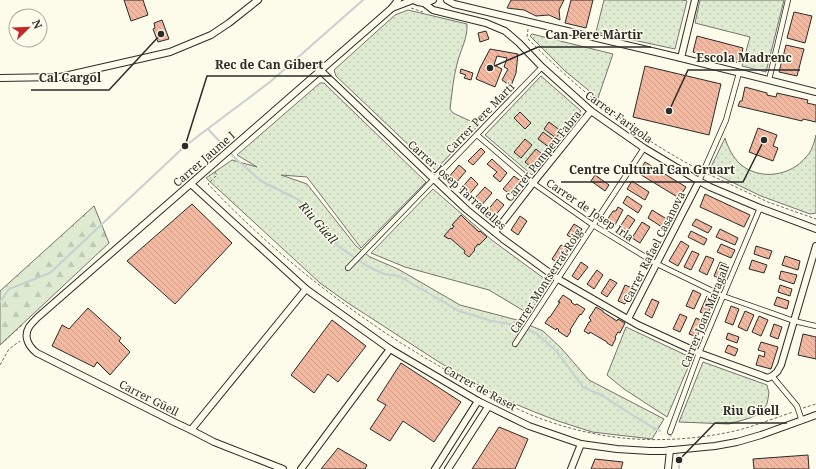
<svg xmlns="http://www.w3.org/2000/svg" width="816" height="469" viewBox="0 0 816 469" font-family="'Noto Serif',serif">
<defs>
<pattern id="green-dots" width="8" height="8" patternUnits="userSpaceOnUse"><rect width="8" height="8" fill="#deebd1"/><path d="M2 2h.1M6 6h.1" fill="none" stroke="#bfcab4" stroke-width="1.8" stroke-linecap="round"/></pattern>
<pattern id="forest-firs" width="22" height="20" patternUnits="userSpaceOnUse"><rect width="22" height="20" fill="#deebd1"/><path d="M5 1l3.5 6h-7zM16 11l3.5 6h-7z" fill="#bfcab4"/></pattern>
<pattern id="building-back-hatch" width="6" height="6" patternUnits="userSpaceOnUse"><rect width="6" height="6" fill="#f2b8a0"/><path d="M-1 5l2 2M0 0l6 6M5-1l2 2" fill="none" stroke="#d09e8a"/></pattern>
</defs>
<rect width="100%" height="100%" fill="#fdfbea"/>
<g fill="url(#green-dots)" stroke="#74746e">
<path d="M 604,0 L 682,0 L 687,1 L 675,49 L 596,32 Z"/>
<path d="M 700,0 L 784,0 L 766,72 L 742,66 L 750,37 L 695,23 Z"/>
<path d="M 408,10 L 467,24 C 468,38 460,51 457,64 C 453,79 452,94 450,109 L 453,113 L 479,125 L 435,170 L 336,76 L 334,70 L 395,15 Z"/>
<path d="M 532,34 L 613,54 L 598,98 L 565,71 L 530,36 Z"/>
<path d="M 541,76 L 581,111 L 532,175 L 485,135 Z"/>
<path d="M 320,83 L 324,83 L 426,182 L 361,248 L 307,177 L 281,175 L 307,184 L 356,246 L 370,257 L 398,269 L 460,305 L 517,320 L 543,331 L 561,348 L 589,380 L 664,419 L 652,439 L 592,432 L 558,421 L 537,413 L 501,398 L 442,364 L 348,303 L 320,283 L 206,178 L 232,160 L 257,167 L 237,155 Z"/>
<path d="M 816,135 L 816,213 L 810,214 L 761,196 L 709,171 L 725,138 C 728,148 733,157 740,164 C 760,181 791,176 806,157 C 812,151 814,143 816,135 Z"/>
<path d="M 433,189 L 493,241 L 549,282 L 529,314 L 489,290 L 405,267 L 371,253 Z"/>
<path d="M 626,327 L 692,358 L 667,417 L 624,389 L 607,375 Z"/>
<path d="M 703,362 L 767,385 L 769,393 L 767,404 L 762,412 L 750,418 L 729,424 L 679,422 Z"/>
</g>
<path fill="url(#forest-firs)" stroke="#74746e" d="M 94,206 L 109,243 L 0,345 L 0,291 Z"/>
<g fill="none" stroke-linecap="round" stroke-linejoin="round">
<g stroke="#c7d0d0" stroke-width="2">
<path d="M 208,129 L 235,158 L 261,181 L 299,200 L 338,246 L 367,266 L 384,274 L 399,276 L 459,311 L 492,321 L 510,324 L 536,333 L 557,352 L 583,387 L 603,396 L 626,411 L 652,427 L 660,431"/>
<path d="M 0,302 L 9,289 L 50,273 L 185,146 L 270,82 L 363,0"/>
<path d="M 669,435 L 671,436"/>
<path d="M 677,455 L 679,460 L 679,469"/>
</g>
</g>
<g fill="url(#building-back-hatch)" stroke="#2b2b2b">
<path d="M 124,0 L 143,0 L 148,15 L 131,21 Z"/>
<path d="M 511,0 L 564,0 L 559,10 L 560,20 L 549,15 L 536,16 L 524,10 L 507,8 Z"/>
<path d="M 571,0 L 593,0 L 586,28 L 565,23 Z"/>
<path d="M 794,12 L 812,16 L 805,43 L 787,38 Z"/>
<path d="M 162,20 L 169,39 L 158,42 L 153,29 L 155,28 L 154,23 Z"/>
<path d="M 486,31 L 489,39 L 480,42 L 478,33 Z"/>
<path d="M 697,36 L 743,48 L 740,63 L 693,52 Z"/>
<path d="M 786,45 L 804,49 L 797,76 L 779,72 Z"/>
<path d="M 490,49 L 518,54 L 516,73 L 511,86 L 502,80 L 508,69 L 504,67 L 507,58 L 497,56 L 494,65 L 502,69 L 495,87 L 476,79 L 480,68 Z"/>
<path d="M 645,66 L 721,84 L 709,135 L 633,117 Z"/>
<path d="M 461,69 L 473,73 L 471,80 L 464,78 L 466,75 L 460,73 Z"/>
<path d="M 745,87 L 767,93 L 767,95 L 776,97 L 777,93 L 808,100 L 807,103 L 816,105 L 816,122 L 803,119 L 802,121 L 738,106 L 740,101 L 742,101 Z"/>
<path d="M 520,112 L 531,123 L 525,129 L 514,118 Z"/>
<path d="M 549,122 L 561,131 L 556,138 L 544,129 Z"/>
<path d="M 758,128 L 777,135 L 773,146 L 778,148 L 773,161 L 749,152 Z"/>
<path d="M 543,132 L 555,141 L 550,148 L 538,139 Z"/>
<path d="M 525,139 L 532,145 L 521,158 L 514,152 Z"/>
<path d="M 481,148 L 485,152 L 473,165 L 468,161 Z"/>
<path d="M 536,149 L 543,155 L 532,168 L 525,162 Z"/>
<path d="M 492,159 L 507,173 L 500,182 L 493,176 L 497,172 L 487,164 Z"/>
<path d="M 645,162 L 686,187 L 679,198 L 638,173 Z"/>
<path d="M 459,165 L 466,171 L 455,184 L 448,178 Z"/>
<path d="M 595,175 L 609,185 L 605,191 L 591,181 Z"/>
<path d="M 514,176 L 522,182 L 511,195 L 503,189 Z"/>
<path d="M 471,177 L 478,184 L 467,197 L 460,190 Z"/>
<path d="M 632,181 L 649,192 L 645,200 L 627,189 Z"/>
<path d="M 485,187 L 492,193 L 481,206 L 474,199 Z"/>
<path d="M 705,194 L 750,215 L 744,227 L 700,207 Z"/>
<path d="M 627,196 L 642,206 L 638,213 L 623,203 Z"/>
<path d="M 497,199 L 504,205 L 493,218 L 486,212 Z"/>
<path d="M 192,204 L 232,243 L 175,304 L 127,261 Z"/>
<path d="M 618,207 L 623,210 L 615,225 L 607,220 L 613,211 L 616,211 Z"/>
<path d="M 652,210 L 670,221 L 665,229 L 648,218 Z"/>
<path d="M 461,215 L 467,221 L 479,232 L 480,231 L 487,237 L 479,245 L 478,244 L 474,249 L 475,250 L 469,257 L 464,253 L 465,251 L 450,238 L 449,239 L 444,236 L 451,228 L 452,229 L 454,226 L 452,225 Z"/>
<path d="M 628,215 L 635,220 L 626,233 L 619,228 Z"/>
<path d="M 520,216 L 527,221 L 518,235 L 511,230 Z"/>
<path d="M 696,219 L 712,227 L 708,233 L 692,225 Z"/>
<path d="M 642,222 L 650,227 L 640,243 L 632,238 Z"/>
<path d="M 574,224 L 582,229 L 575,240 L 567,235 Z"/>
<path d="M 720,229 L 738,238 L 735,245 L 716,237 Z"/>
<path d="M 691,231 L 707,239 L 704,245 L 688,237 Z"/>
<path d="M 681,241 L 689,246 L 678,266 L 669,261 Z"/>
<path d="M 721,244 L 735,250 L 731,258 L 717,252 Z"/>
<path d="M 561,245 L 568,250 L 559,264 L 552,259 Z"/>
<path d="M 756,246 L 772,251 L 769,259 L 754,254 Z"/>
<path d="M 692,251 L 699,254 L 691,270 L 684,267 Z"/>
<path d="M 706,256 L 714,259 L 707,275 L 699,271 Z"/>
<path d="M 785,256 L 800,261 L 798,270 L 782,265 Z"/>
<path d="M 752,260 L 767,265 L 764,273 L 749,269 Z"/>
<path d="M 581,262 L 588,267 L 578,280 L 572,276 Z"/>
<path d="M 720,262 L 727,265 L 721,279 L 714,276 Z"/>
<path d="M 597,270 L 603,275 L 594,289 L 587,284 Z"/>
<path d="M 781,271 L 797,275 L 794,284 L 779,279 Z"/>
<path d="M 610,279 L 617,283 L 607,297 L 601,293 Z"/>
<path d="M 625,285 L 632,288 L 625,304 L 618,301 Z"/>
<path d="M 780,285 L 792,289 L 790,296 L 778,292 Z"/>
<path d="M 693,290 L 701,294 L 694,309 L 686,306 Z"/>
<path d="M 563,295 L 572,301 L 571,302 L 575,305 L 577,304 L 585,309 L 581,315 L 580,314 L 570,330 L 571,331 L 567,337 L 558,331 L 559,330 L 557,328 L 556,330 L 545,323 L 549,317 L 550,317 L 560,302 L 558,302 Z"/>
<path d="M 707,296 L 714,300 L 707,315 L 700,312 Z"/>
<path d="M 777,297 L 789,301 L 787,309 L 774,305 Z"/>
<path d="M 652,299 L 659,302 L 652,318 L 645,314 Z"/>
<path d="M 731,306 L 739,309 L 733,325 L 725,322 Z"/>
<path d="M 596,307 L 603,311 L 603,312 L 617,321 L 618,319 L 625,323 L 620,333 L 618,332 L 615,337 L 616,338 L 612,346 L 607,343 L 607,342 L 590,332 L 589,334 L 584,331 L 589,322 L 590,322 L 591,320 L 589,318 Z"/>
<path d="M 88,308 L 121,338 L 119,341 L 130,352 L 110,375 L 97,362 L 94,367 L 52,346 L 62,325 L 69,329 Z"/>
<path d="M 745,311 L 754,315 L 747,331 L 738,327 Z"/>
<path d="M 680,314 L 687,317 L 680,332 L 673,329 Z"/>
<path d="M 759,316 L 768,320 L 761,336 L 752,332 Z"/>
<path d="M 696,318 L 703,321 L 697,337 L 689,334 Z"/>
<path d="M 332,320 L 366,346 L 338,382 L 328,374 L 314,393 L 291,375 Z"/>
<path d="M 774,324 L 782,327 L 778,339 L 770,336 Z"/>
<path d="M 728,333 L 739,337 L 737,343 L 726,339 Z"/>
<path d="M 803,334 L 816,337 L 816,359 L 798,355 Z"/>
<path d="M 761,342 L 778,347 L 771,369 L 756,365 L 759,355 L 764,357 L 765,352 L 758,350 Z"/>
<path d="M 728,345 L 738,349 L 735,356 L 725,352 Z"/>
<path d="M 401,363 L 461,402 L 434,442 L 403,421 L 390,441 L 370,429 L 386,405 L 377,400 Z"/>
<path d="M 499,427 L 528,439 L 515,469 L 472,469 Z"/>
<path d="M 338,448 L 367,465 L 365,469 L 321,469 Z"/>
<path d="M 808,455 L 809,469 L 754,469 L 753,459 Z"/>
<path d="M 595,459 L 623,462 L 621,469 L 591,469 Z"/>
</g>
<g fill="none" stroke-linecap="round" stroke-linejoin="round">
<defs>
<g id="pedestrian">
<path d="M 769,80 L 788,0"/>
<path d="M 477,135 L 533,183 L 593,225 L 657,264 L 723,296 L 794,321 L 816,326"/>
<path d="M 699,181 L 726,120 L 739,73"/>
<path d="M 348,268 L 542,67"/>
<path d="M 515,344 L 644,148"/>
<path d="M 772,376 L 797,406 L 802,421"/>
<path d="M 670,432 L 699,353 L 760,208"/>
</g>
<g id="minor">
<path d="M 413,0 C 420,4 426,4 433,0"/>
<path d="M 447,0 L 454,4 L 681,58 L 816,92"/>
<path d="M 424,3 L 433,10 L 486,23 L 505,31 L 519,43 L 542,67 L 591,111 L 644,148 L 699,181 L 710,187 L 760,208 L 816,229"/>
<path d="M 392,8 L 413,0"/>
<path d="M 681,58 L 695,0"/>
<path d="M 320,70 L 434,179 L 467,210 L 503,239 L 558,279 L 638,325 L 699,353 L 768,378 L 772,376 L 777,372 L 781,365 L 816,246"/>
<path d="M 0,78 L 60,77 L 170,52 L 211,35 L 229,23 L 258,0"/>
<path d="M 191,184 L 306,289 L 390,349 L 478,401 L 529,426 L 581,444 L 617,449 L 650,451 L 663,451 L 715,446 L 737,442 L 761,435 L 816,415"/>
<path d="M 495,232 L 533,183 L 591,111"/>
<path d="M 628,319 L 699,181"/>
<path d="M 191,430 L 306,289"/>
<path d="M 283,469 L 214,442 L 191,430 L 176,423 L 37,353 C 29,347 23,337 29,327 C 31,324 35,320 38,317 L 392,8 L 398,0"/>
<path d="M 301,469 L 390,349"/>
<path d="M 435,469 L 478,401"/>
<path d="M 448,469 L 488,407"/>
<path d="M 571,469 L 581,444"/>
<path d="M 668,469 L 670,450"/>
</g>
</defs>
<use href="#pedestrian" stroke="#2b2b2b" stroke-width="6"/>
<use href="#minor" stroke="#2b2b2b" stroke-width="8"/>
<g stroke="#6a6964" stroke-width="1" stroke-dasharray="3 2" stroke-linecap="butt">
<path d="M 411,8 L 423,12"/>
<path d="M 528,29 L 527,37 L 529,40 C 579,90 634,136 698,169"/>
<path d="M 215,172 L 217,175 L 208,184 C 258,237 314,284 374,325 C 395,340 417,353 439,366 C 469,383 499,401 531,415 C 564,428 600,437 635,439 C 670,441 705,438 739,430 C 757,425 775,418 793,412"/>
<path d="M 708,174 L 768,202 L 816,219"/>
<path d="M 1,344 L 22,325"/>
<path d="M 0,365 L 9,349 L 20,341"/>
<path d="M 803,408 L 816,404"/>
</g>
<use href="#pedestrian" stroke="#fdfbea" stroke-width="4.5"/>
<use href="#minor" stroke="#fdfbea" stroke-width="6"/>
</g>
<g text-anchor="middle" stroke-width="3" stroke-linejoin="round" paint-order="stroke">
<g font-size="11" fill="#2b2b2b" stroke="#fdfbea">
<text transform="translate(619 117) rotate(36)" y="4">Carrer Farigola</text>
<text transform="translate(480 118) rotate(-46)" y="4">Carrer Pere Martí</text>
<text transform="translate(543 156) rotate(-51)" y="4">Carrer Pompeu Fabra</text>
<text transform="translate(204 159) rotate(-41)" y="4">Carrer Jaume I</text>
<text transform="translate(457 185) rotate(42)" y="4">Carrer Josep Tarradelles</text>
<text transform="translate(590 210) rotate(34)" y="4">Carrer de Josep Irla</text>
<text transform="translate(654 247) rotate(-63)" y="4">Carrer Rafael Casanova</text>
<text transform="translate(546 281) rotate(-57)" y="4">Carrer Montserrat Roig</text>
<text transform="translate(705 316) rotate(-68)" y="4">Carrer Joan Maragall</text>
<text transform="translate(480 388) rotate(29)" y="4">Carrer de Raset</text>
<text transform="translate(149 398) rotate(27)" y="4">Carrer Güell</text>
</g>
<g font-size="12" font-style="italic" fill="#2b2b2b" stroke="#fdfbea">
<text transform="translate(318 223) rotate(49)" y="4">Riu Güell</text>
</g>
</g>
<path fill="none" stroke="#2b2b2b" stroke-width="1.5" d="M490 68L538 47H651M669 111L688 70H800M185 146L207 76H331M161 34L109 90H31M764 140L743 182H561M679 460L715 423H787"/>
<g fill="#2b2b2b" stroke="#fdfbea" stroke-width="1.5">
<circle cx="490" cy="68" r="4"/>
<circle cx="669" cy="111" r="4"/>
<circle cx="185" cy="146" r="4"/>
<circle cx="161" cy="34" r="4"/>
<circle cx="764" cy="140" r="4"/>
<circle cx="679" cy="460" r="4"/>
</g>
<g font-size="12" text-anchor="middle" font-weight="bold" fill="#2b2b2b" stroke="#fdfbea" stroke-width="3" stroke-linejoin="round" paint-order="stroke">
<text x="594" y="39">Can Pere Màrtir</text>
<text x="744" y="62">Escola Madrenc</text>
<text x="269" y="69">Rec de Can Gibert</text>
<text x="70" y="82">Cal Cargol</text>
<text x="652" y="174">Centre Cultural Can Gruart</text>
<text x="751" y="415">Riu Güell</text>
</g>
<g transform="translate(28 28) rotate(67)"><circle r="19" fill="#fdfbea" stroke="#a9a89e"/>
<path d="M0-3L7 15L0 10L-7 15Z" fill="#c62828"/>
<text y="-6" font-size="11" font-weight="bold" text-anchor="middle" fill="#2b2b2b">N</text>
</g>
</svg>
